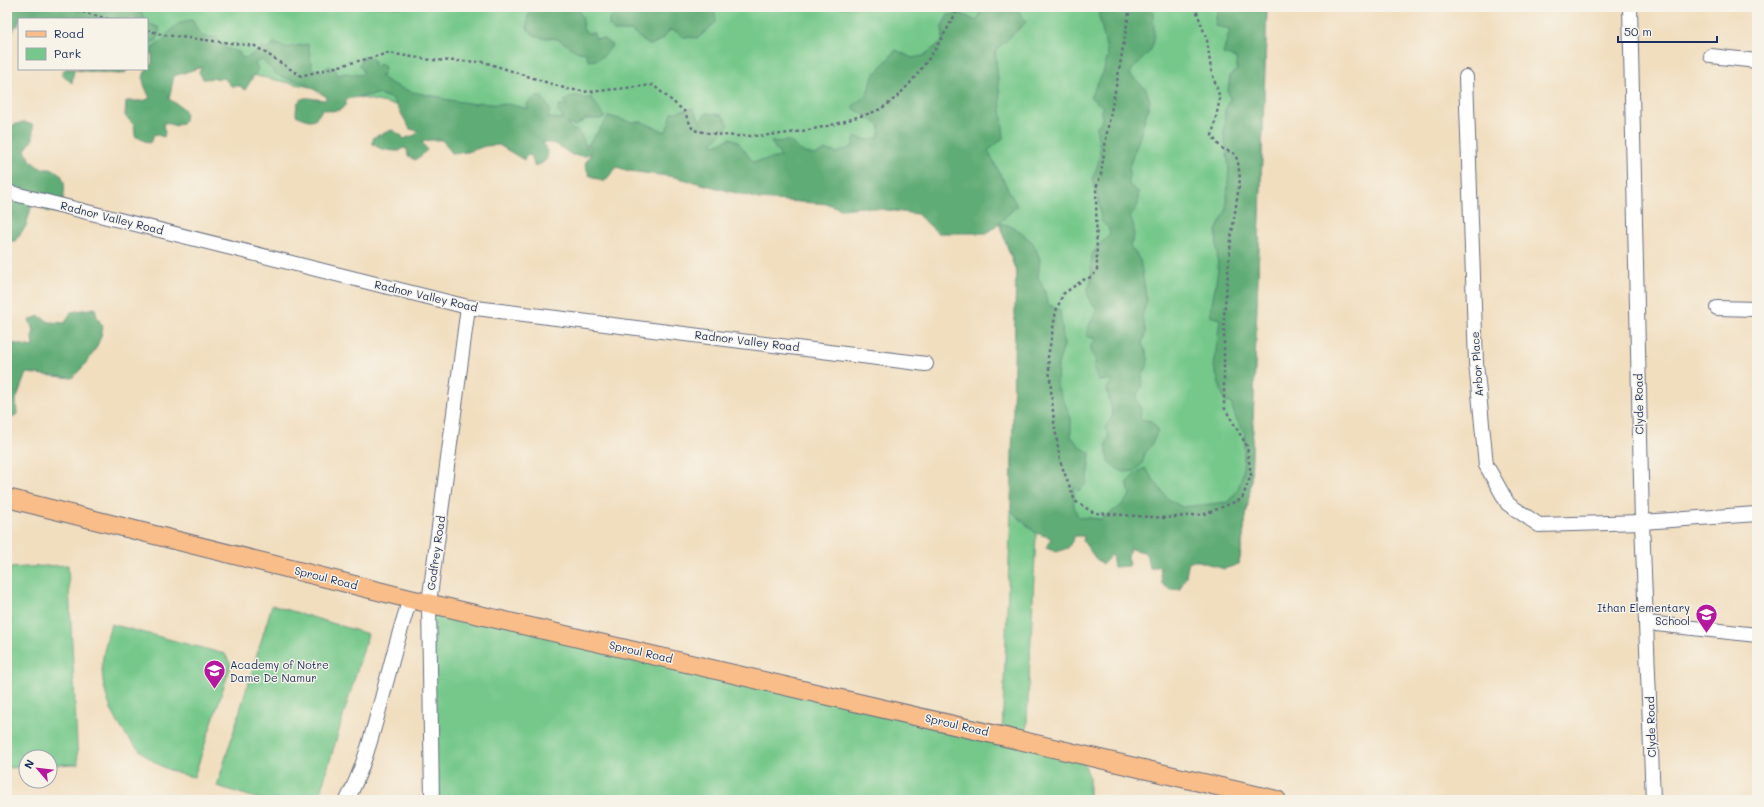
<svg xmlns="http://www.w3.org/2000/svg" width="1764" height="807" viewBox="0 0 1764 807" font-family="Mali,sans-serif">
<rect width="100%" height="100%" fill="#f7f3e8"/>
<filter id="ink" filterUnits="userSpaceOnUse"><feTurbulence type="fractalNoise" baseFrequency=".025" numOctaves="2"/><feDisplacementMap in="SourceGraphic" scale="8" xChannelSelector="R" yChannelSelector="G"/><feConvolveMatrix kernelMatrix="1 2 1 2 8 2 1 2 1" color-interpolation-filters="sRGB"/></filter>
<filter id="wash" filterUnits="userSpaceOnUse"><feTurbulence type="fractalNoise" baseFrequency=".012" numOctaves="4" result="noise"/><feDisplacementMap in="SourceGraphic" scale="16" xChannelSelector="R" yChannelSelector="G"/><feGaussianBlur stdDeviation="0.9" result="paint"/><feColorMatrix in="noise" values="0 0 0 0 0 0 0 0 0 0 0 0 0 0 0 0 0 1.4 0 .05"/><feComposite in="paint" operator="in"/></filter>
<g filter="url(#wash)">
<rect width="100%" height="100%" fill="#f1debf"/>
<g fill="#75c88a" stroke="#487c74">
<path d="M 7,7 L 1267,7 L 1251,482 L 1239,564 L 1037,515 L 1026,742 L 1081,755 L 1089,776 L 1089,800 L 432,800 L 429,603 L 1002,735 L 1011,511 L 1016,272 L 999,223 L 749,179 L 147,53 L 147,19 L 19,19 L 19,26 L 7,24 Z"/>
<path d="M 68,565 L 78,764 L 50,765 L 50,757 L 26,757 L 26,767 L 7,768 L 7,568 Z"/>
<path d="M 272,605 L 368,634 L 318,800 L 262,800 L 217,786 Z"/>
<path d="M 111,624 L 225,654 L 231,665 L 194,777 C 184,775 172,772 163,767 C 127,748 102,706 102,666 C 103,652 107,638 111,624 Z"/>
</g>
<g fill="#60ac76" stroke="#3e6e6a">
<path d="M 7,7 L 139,7 L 145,19 L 42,19 L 38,17 L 19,19 L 7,44 Z"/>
<path d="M 536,7 L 575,7 C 582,14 584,19 583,29 L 587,33 L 594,33 L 595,38 L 604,39 L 612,45 C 605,56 601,60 588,61 L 586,53 C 575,53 570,46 561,41 C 547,33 543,46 527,28 L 528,15 Z"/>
<path d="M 618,7 L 714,7 L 716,22 L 698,38 L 683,37 L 677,32 L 670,30 L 661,40 L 651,45 L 646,43 L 631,31 L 614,31 L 609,26 L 609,18 L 617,12 Z"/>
<path d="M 982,7 L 1016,7 L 1026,22 L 995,51 L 1004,137 L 988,151 L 1017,206 L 999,223 L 1011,226 L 1021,232 L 1033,243 L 1040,259 L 1038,277 L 1045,292 L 1047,303 L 1060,311 L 1064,345 L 1058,364 L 1057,386 L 1071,418 L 1071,436 L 1079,446 L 1090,453 L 1089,471 L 1086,484 L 1078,491 L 1074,487 L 1074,506 L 1078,517 L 1101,519 L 1121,506 L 1130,495 L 1127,482 L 1137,472 L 1145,468 L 1168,499 L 1182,507 L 1229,502 L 1238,489 L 1243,473 L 1245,433 L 1236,419 L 1231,403 L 1225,402 L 1214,367 L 1220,319 L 1210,316 L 1218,270 L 1216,231 L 1226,210 L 1229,168 L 1224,134 L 1225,110 L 1230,99 L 1228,91 L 1230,75 L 1237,70 L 1236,58 L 1223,54 L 1230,29 L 1215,26 L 1217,11 L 1220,7 L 1267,7 L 1251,482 L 1239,564 L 1224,569 L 1199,561 L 1189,561 L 1186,576 L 1180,589 L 1171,590 L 1162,584 L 1160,566 L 1150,569 L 1148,557 L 1144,552 L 1130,549 L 1128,556 L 1129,566 L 1114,567 L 1112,554 L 1103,564 L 1096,559 L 1083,541 L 1084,536 L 1075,536 L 1068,548 L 1056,552 L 1046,548 L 1051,538 L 1036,533 L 1011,511 L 1016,270 L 999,223 L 987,233 L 938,233 L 917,214 L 864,207 L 841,209 L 828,204 L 759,199 L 675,177 L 629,171 L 617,167 L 604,182 L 589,175 L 585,164 L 591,152 L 585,156 L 572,155 L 556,144 L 542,142 C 551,152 550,163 534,166 L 532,156 L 527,155 L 524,160 L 499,145 L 485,146 L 468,152 L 452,153 L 442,140 L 430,140 L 422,142 L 427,150 L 423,154 L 415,160 L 408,156 L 407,149 L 403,148 L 400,151 C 390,151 379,150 372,143 L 374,137 L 392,130 L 402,136 L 403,139 L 415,135 L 419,131 L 410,129 L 393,99 L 378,94 L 346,99 L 346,105 L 340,110 L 331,111 L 322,109 C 316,123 309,122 296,115 C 296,91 308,99 325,100 L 327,97 L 305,84 L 277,75 L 262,60 L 255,63 L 258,69 L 245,90 L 240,86 L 231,86 L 224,78 L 203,79 L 199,72 L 202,67 L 174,76 L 169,99 L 183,108 L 186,115 L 183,123 L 175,126 L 165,122 L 163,126 L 165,132 L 164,137 L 154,134 L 152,141 L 149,143 L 135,136 L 134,125 L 125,116 L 126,101 L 143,101 L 150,98 C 142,81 139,77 152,63 L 152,48 C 170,39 169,22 192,20 L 201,36 L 217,38 L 226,48 L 239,52 L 241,57 L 247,58 L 263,47 L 269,49 L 274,43 L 285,48 L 308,44 L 312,68 L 321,72 L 329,66 L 336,70 L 337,75 L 347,73 L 360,75 L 364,72 L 359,65 L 363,57 L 370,57 L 374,60 L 374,67 L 381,64 L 385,67 L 383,75 L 380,76 C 397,90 419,94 441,97 L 443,99 L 474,104 L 480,102 C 490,106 502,103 512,105 C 518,106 522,108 528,109 L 527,104 L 534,98 L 541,96 L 550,109 L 548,118 L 563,119 L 562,116 L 557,110 L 560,108 L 559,105 L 567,105 L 564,101 C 568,100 570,96 575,96 C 583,96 583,100 591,97 L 605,117 L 601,119 L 586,119 L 575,126 L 566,123 L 573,130 L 578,131 C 583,137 584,141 586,148 L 609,116 L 630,122 L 642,122 L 666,132 L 672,113 L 693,108 L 700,121 L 706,113 L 722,115 L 729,125 L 712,143 L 715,145 L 731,138 L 738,142 L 753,162 L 781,157 L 771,142 L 789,141 L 804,153 L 816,155 L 826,150 L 837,153 L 852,147 L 855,137 L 869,140 L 879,137 L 880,126 L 852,107 L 867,94 L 873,76 L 896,50 L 912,58 L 923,56 L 943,41 L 942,26 L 948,15 L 962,14 L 976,21 L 979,18 Z"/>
<path d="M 1097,7 L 1152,7 C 1153,18 1157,42 1150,51 C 1143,59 1135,65 1129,74 L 1146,89 L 1150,101 L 1140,136 L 1129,167 L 1129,185 L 1138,192 L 1138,205 L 1130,217 C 1135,229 1136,234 1130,246 L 1140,260 L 1147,300 L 1142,317 L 1146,332 L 1142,344 C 1150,357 1150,363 1142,376 L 1143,383 L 1136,397 L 1141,410 L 1140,419 L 1151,421 L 1158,430 L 1151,446 L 1145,453 L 1142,464 L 1135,471 L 1124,472 L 1116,468 L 1108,461 L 1106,445 L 1109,436 L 1105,428 L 1113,416 L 1107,389 L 1112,380 L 1098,381 L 1094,369 L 1096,358 L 1091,354 L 1091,345 L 1096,339 L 1086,336 L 1090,323 L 1098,309 L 1090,302 L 1087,290 C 1096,278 1088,267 1093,253 C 1096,247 1105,240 1110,234 L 1108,227 L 1101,221 L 1099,201 L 1092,179 C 1102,156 1101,152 1096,128 L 1102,120 L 1102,106 L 1090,97 L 1103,73 L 1108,55 Z"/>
<path d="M 147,21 L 150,24 L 160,28 L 157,40 L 147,44 Z"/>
<path d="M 65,69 L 127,69 L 125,73 L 119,74 L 74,70 L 72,83 L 61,74 Z"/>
<path d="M 24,122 L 33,125 L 33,139 L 25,150 C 28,157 33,165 41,168 C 45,170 50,168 54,170 C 71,177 63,200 60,213 L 46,211 L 33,201 L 26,226 L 15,241 L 7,241 L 7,136 L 10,134 L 13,125 Z"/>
<path d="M 95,308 L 97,317 L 103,327 C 100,347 87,364 72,378 L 26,373 L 16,400 L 17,414 L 7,421 L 7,342 L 33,347 L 32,338 L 34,330 L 29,320 L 39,316 L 50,322 L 65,323 L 71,312 Z"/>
</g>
</g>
<g filter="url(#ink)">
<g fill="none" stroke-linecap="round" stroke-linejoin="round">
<defs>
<g id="minor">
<path d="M 1630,7 L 1642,522 L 1653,800"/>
<path d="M 1711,56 L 1757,61"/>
<path d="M 1466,77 L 1476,363 L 1486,465 L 1508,504 L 1539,525 L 1642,522 L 1757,514"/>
<path d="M 7,192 L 468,307 L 926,364"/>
<path d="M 1717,308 L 1757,309"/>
<path d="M 1647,623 L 1757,635"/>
<path d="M 347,800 C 363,770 372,735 381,702 C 390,667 399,633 410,599"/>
<path d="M 432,800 L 429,603 L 468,307"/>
</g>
<path id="major" d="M 7,498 L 410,599 L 1277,800"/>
</defs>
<use href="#minor" stroke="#666c80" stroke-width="16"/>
<use href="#major" stroke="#666c80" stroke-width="20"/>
<g stroke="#666c80" stroke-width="2.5" stroke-dasharray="3 3" stroke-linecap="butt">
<path d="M 59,7 L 75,10 L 108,19"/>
<path d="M 1130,7 L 1118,76 L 1107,132 L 1101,174 L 1096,188 L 1097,271 L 1091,277 L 1083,280 L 1063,294 L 1056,311 L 1048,357 L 1054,422 L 1060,461 L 1075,501 L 1094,513 L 1166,518 L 1205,514 L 1242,499 L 1251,475 L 1247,446 L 1224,407 L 1224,316 L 1231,239 L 1240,179 L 1238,162 L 1235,154 L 1221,148 L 1212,136 L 1220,98 L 1211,70 L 1207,40 L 1195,7"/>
<path d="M 147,30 L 164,35 L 255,46 L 301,76 L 389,53 L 431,60 L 484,62 L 567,89 L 589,92 L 653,85 L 684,111 L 693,130 C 703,132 713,134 723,135 C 762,139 820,131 857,117 C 864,115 873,113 880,109 C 913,90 942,40 959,7"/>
</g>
<use href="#minor" stroke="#fff" stroke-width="14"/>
<use href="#major" stroke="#f8bd88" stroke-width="18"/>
</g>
</g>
<defs>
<symbol id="school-pin" viewBox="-11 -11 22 30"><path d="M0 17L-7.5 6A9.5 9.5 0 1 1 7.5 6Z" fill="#b5179e" stroke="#f7f3e8"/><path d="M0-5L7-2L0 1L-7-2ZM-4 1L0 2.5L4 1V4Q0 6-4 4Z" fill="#fff"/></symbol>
</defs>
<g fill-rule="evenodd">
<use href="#school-pin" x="1694" y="602" width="25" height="34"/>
<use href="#school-pin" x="202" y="658" width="25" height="34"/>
</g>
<g text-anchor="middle" stroke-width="3" stroke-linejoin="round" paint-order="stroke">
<g font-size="11" fill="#1b2f5e" stroke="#f7f3e8">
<text transform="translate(112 218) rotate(14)" y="4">Radnor Valley Road</text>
<text transform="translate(426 296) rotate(13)" y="4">Radnor Valley Road</text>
<text transform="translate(747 341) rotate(7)" y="4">Radnor Valley Road</text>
<text transform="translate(1477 364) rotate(-94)" y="4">Arbor Place</text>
<text transform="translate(1639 404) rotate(-91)" y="4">Clyde Road</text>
<text transform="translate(436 553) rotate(-82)" y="4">Godfrey Road</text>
<text transform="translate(326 578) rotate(14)" y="4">Sproul Road</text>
<text transform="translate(641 652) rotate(13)" y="4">Sproul Road</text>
<text transform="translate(957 725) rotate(13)" y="4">Sproul Road</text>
<text transform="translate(1651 727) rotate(-92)" y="4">Clyde Road</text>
</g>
<g font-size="11" fill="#1b2f5e" stroke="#f7f3e8" text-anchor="end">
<text x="1690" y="612">Ithan Elementary<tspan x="1690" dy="13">School</tspan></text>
<text x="230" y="669" text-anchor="start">Academy of Notre<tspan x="230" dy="13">Dame De Namur</tspan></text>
</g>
</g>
<rect width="1764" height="807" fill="none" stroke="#f7f3e8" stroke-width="24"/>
<rect x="18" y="18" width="130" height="52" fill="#f7f3e8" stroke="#9fa5b1"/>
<rect x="26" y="31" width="20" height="6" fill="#f8bd88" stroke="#9fa5b1"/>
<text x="54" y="38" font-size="12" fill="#1b2f5e">Road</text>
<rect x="26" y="48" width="20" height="12" fill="#75c88a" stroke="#9fa5b1"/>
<text x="54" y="58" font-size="12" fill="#1b2f5e">Park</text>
<g transform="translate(38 769) rotate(298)"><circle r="19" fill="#f7f3e8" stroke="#9fa5b1"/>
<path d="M0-3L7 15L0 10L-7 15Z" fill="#b5179e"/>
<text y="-6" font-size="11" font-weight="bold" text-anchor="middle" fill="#1b2f5e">N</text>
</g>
<path d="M1618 36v6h99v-6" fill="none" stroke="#1b2f5e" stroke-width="2"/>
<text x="1624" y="36" font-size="12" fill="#1b2f5e" stroke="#f7f3e8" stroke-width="3" paint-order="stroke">50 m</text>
</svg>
